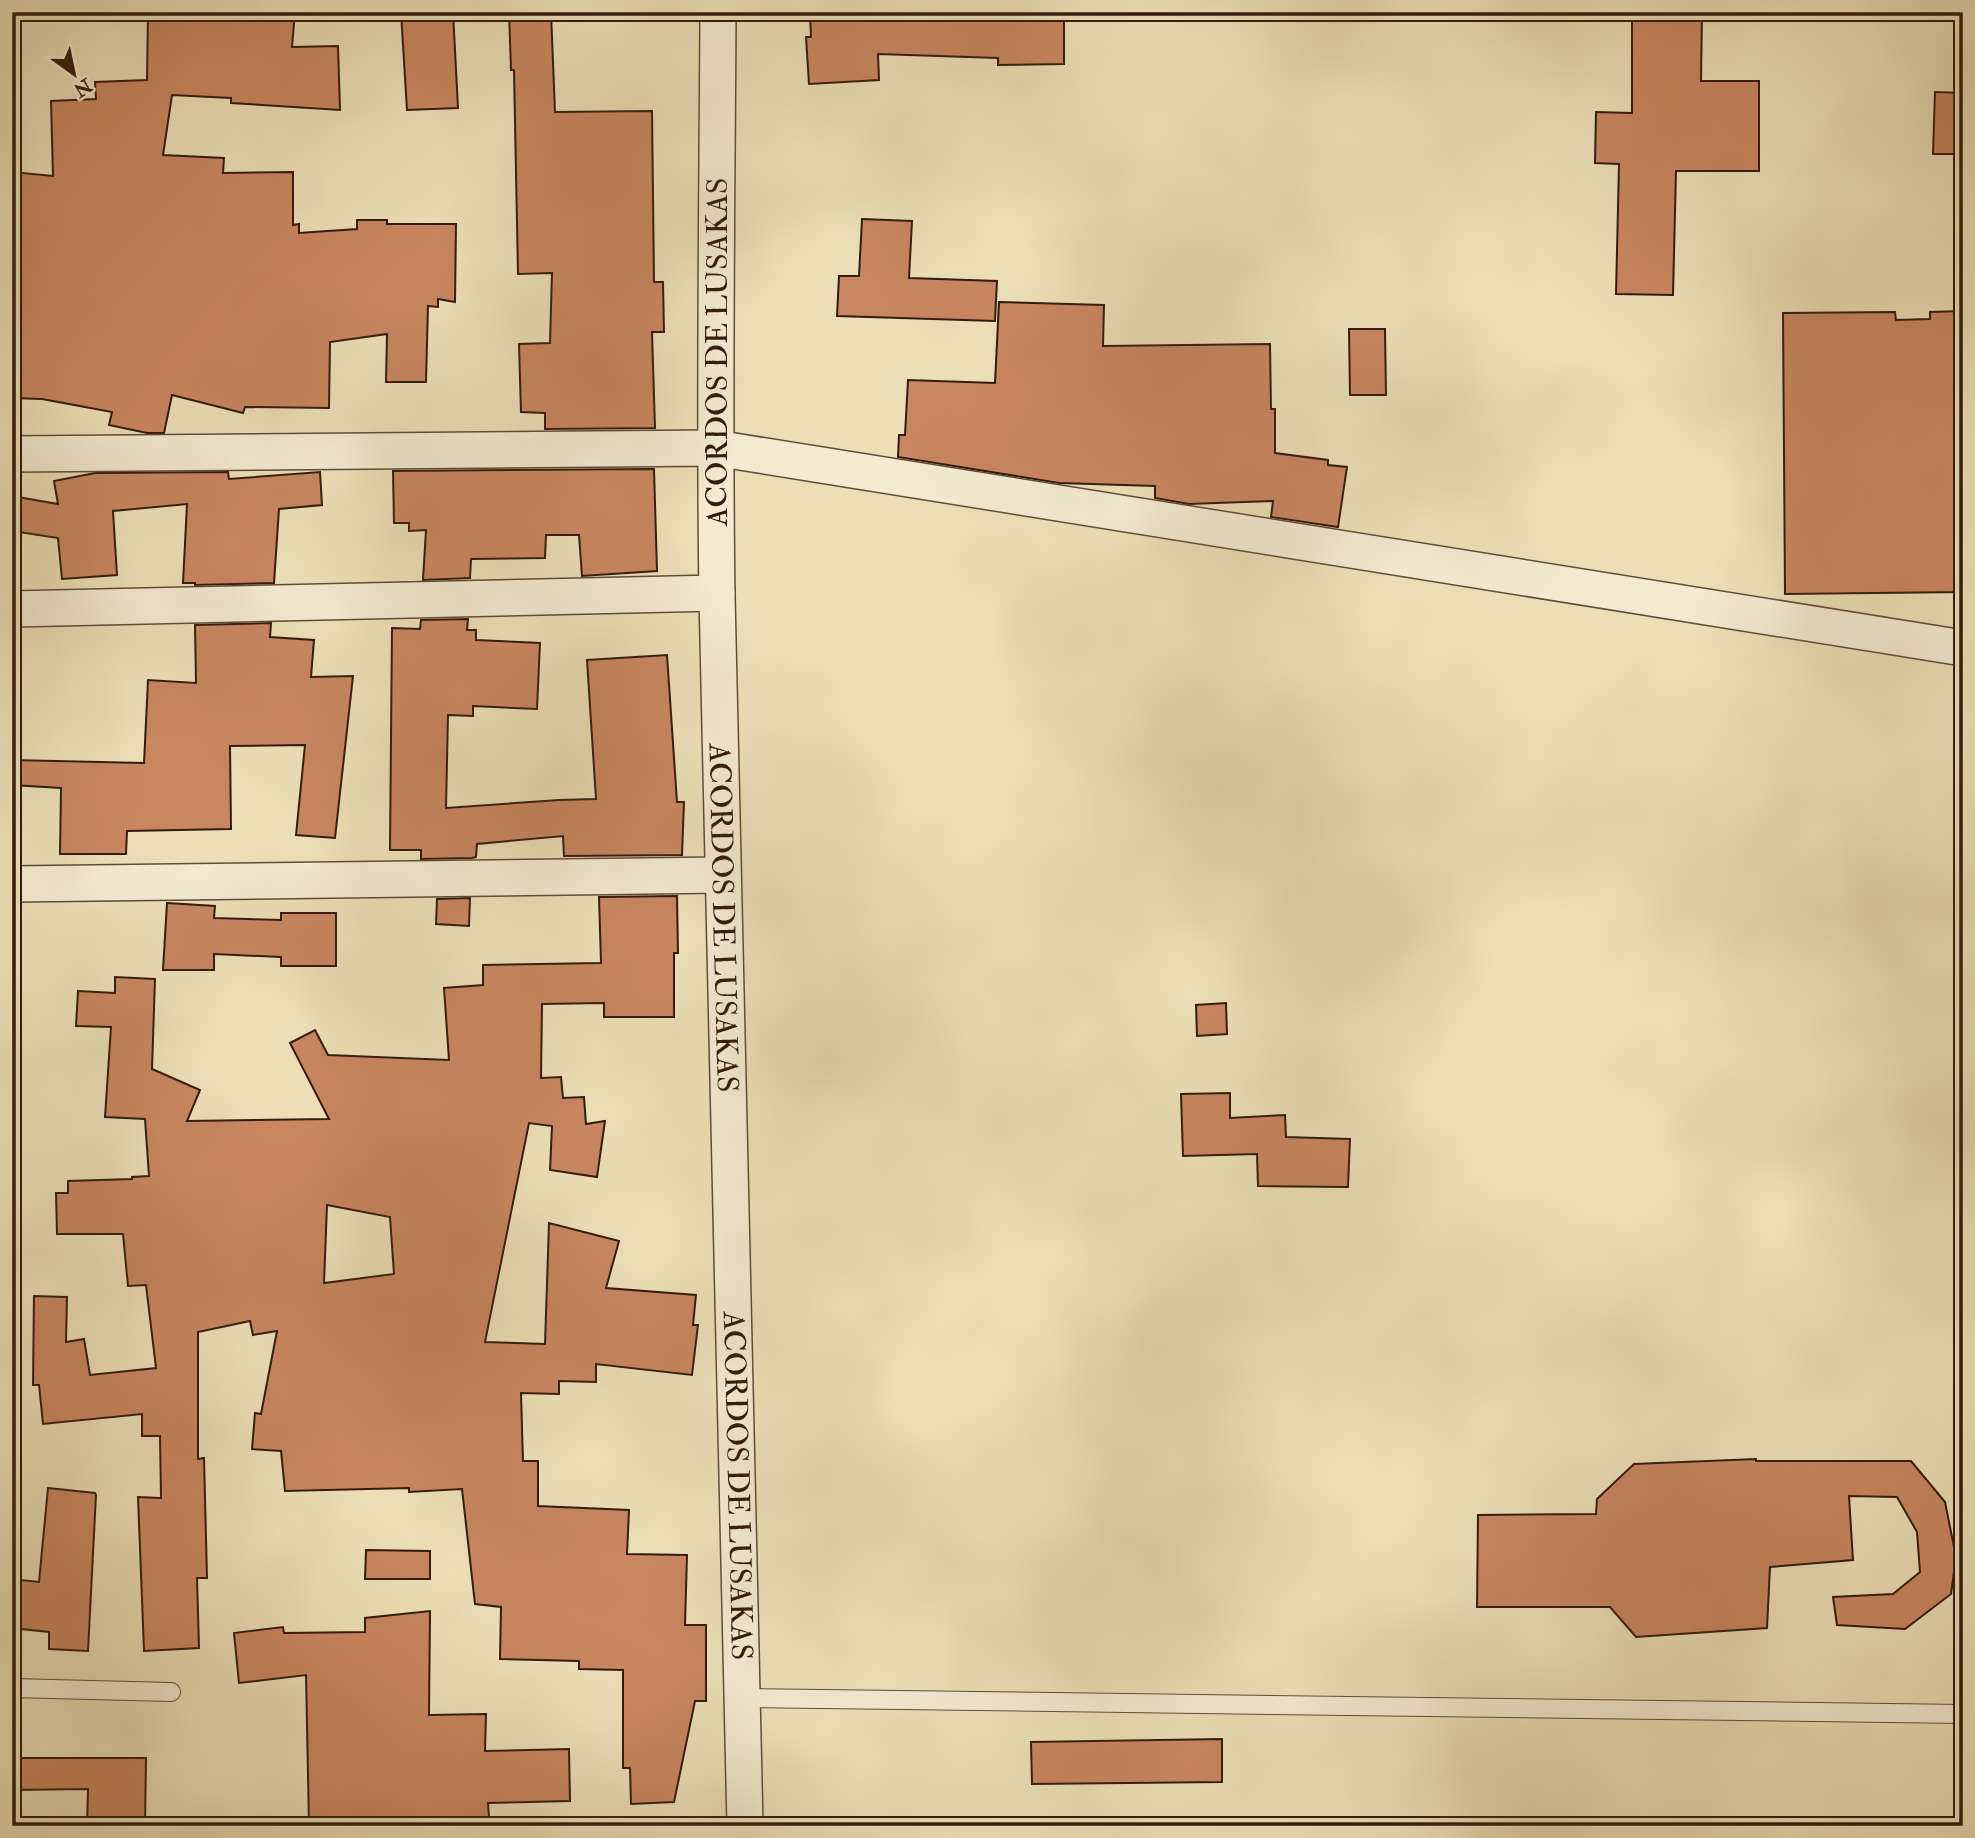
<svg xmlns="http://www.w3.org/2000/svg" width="1975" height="1838" viewBox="0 0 1975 1838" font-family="'IM FELL Double Pica',serif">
<rect width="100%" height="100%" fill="#ecdfb7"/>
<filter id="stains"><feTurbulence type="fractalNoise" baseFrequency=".00286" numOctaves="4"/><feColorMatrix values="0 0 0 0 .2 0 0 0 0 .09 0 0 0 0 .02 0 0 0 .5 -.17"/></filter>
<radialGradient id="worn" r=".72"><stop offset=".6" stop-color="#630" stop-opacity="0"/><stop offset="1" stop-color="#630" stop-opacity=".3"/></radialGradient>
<g fill="#c88661" stroke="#331b0d" stroke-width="2" fill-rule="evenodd">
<path d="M 148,12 L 295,12 L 292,47 L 338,46 L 340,110 L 231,103 L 231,98 L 172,95 L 163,155 L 224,158 L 223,173 L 293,172 L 293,225 L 299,224 L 299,233 L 357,229 L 357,220 L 387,220 L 387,224 L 456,224 L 455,302 L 438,299 L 438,307 L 428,306 L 426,382 L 386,382 L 387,334 L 330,342 L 329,408 L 245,407 L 243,413 L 172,395 L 164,433 L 147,433 L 109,425 L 112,412 L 42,399 L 12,398 L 12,172 L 53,176 L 51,101 L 96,99 L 95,82 L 147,80 Z"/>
<path d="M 401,12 L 453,12 L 458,108 L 407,110 Z"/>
<path d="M 509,12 L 551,12 L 555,112 L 652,111 L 654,282 L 663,282 L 664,332 L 652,332 L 655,428 L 545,429 L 545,413 L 521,412 L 519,344 L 550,343 L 552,273 L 518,274 L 514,70 L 511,70 Z"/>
<path d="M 810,12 L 1064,12 L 1064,64 L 998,65 L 998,58 L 878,54 L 879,80 L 809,84 L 806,37 L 811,37 Z"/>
<path d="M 1632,12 L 1702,12 L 1701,81 L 1759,81 L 1759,171 L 1676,171 L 1673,295 L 1616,294 L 1619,164 L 1595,163 L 1596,112 L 1632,113 Z"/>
<path d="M 1935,92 L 1963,93 L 1963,154 L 1933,154 Z"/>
<path d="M 862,219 L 912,221 L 909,278 L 997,281 L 995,321 L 837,316 L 839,276 L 859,276 Z"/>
<path d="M 999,302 L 1104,305 L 1103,346 L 1270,344 L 1271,409 L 1275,409 L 1275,453 L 1328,460 L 1328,465 L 1347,467 L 1338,527 L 1271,517 L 1273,501 L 1189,504 L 1155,498 L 1155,486 L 1059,483 L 898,457 L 899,435 L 905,435 L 908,380 L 995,383 Z"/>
<path d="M 1963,311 L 1963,592 L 1785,594 L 1783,313 L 1895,312 L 1896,320 L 1930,319 L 1930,312 Z"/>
<path d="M 1349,329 L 1385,329 L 1386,395 L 1350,395 Z"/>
<path d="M 654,469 L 657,571 L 582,576 L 579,535 L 546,535 L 545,558 L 471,559 L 470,578 L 423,580 L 426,530 L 409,531 L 409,523 L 394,523 L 393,471 Z"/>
<path d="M 228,472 L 229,479 L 320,472 L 322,505 L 279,509 L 274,583 L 195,585 L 195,583 L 183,583 L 187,504 L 113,511 L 117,575 L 62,579 L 58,538 L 12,531 L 12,496 L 58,504 L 54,481 L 95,473 Z"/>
<path d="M 468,619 L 467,630 L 476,630 L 476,640 L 540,643 L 537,709 L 473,706 L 473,716 L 448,715 L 446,808 L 559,800 L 596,799 L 587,660 L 667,655 L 677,802 L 684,802 L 682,855 L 564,856 L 563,836 L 477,844 L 476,857 L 472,858 L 421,859 L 421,850 L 390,850 L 392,628 L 420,629 L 421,620 Z"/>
<path d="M 271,623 L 270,637 L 314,640 L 311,677 L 353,676 L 335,838 L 296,835 L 305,745 L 230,746 L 231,829 L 127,831 L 126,854 L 60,854 L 61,788 L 12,785 L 12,760 L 144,763 L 148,680 L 196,683 L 195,625 Z"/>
<path d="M 677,896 L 678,953 L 674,953 L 674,1017 L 604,1017 L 604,1003 L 542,1004 L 541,1078 L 561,1077 L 563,1098 L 584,1097 L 586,1124 L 605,1121 L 597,1177 L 550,1170 L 552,1126 L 529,1123 L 485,1342 L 545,1344 L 549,1223 L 619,1241 L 606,1288 L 696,1295 L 693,1325 L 698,1325 L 692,1375 L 596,1364 L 596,1382 L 559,1381 L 559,1394 L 521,1393 L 523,1461 L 538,1461 L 538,1506 L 629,1510 L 627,1554 L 687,1555 L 685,1625 L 706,1625 L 706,1701 L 695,1701 L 674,1802 L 631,1804 L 630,1768 L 623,1768 L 623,1670 L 579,1669 L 579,1661 L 500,1659 L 501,1607 L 475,1604 L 462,1489 L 409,1492 L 409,1488 L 285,1491 L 281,1451 L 252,1449 L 255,1413 L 261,1414 L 277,1331 L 253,1335 L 250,1321 L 198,1332 L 198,1459 L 204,1458 L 207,1578 L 197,1578 L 199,1648 L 144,1651 L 138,1497 L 161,1498 L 160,1436 L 142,1436 L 142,1414 L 43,1424 L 39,1385 L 33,1385 L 34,1296 L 67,1297 L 66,1342 L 84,1339 L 90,1375 L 156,1368 L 146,1285 L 128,1286 L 123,1234 L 57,1234 L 56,1193 L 68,1193 L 68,1181 L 132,1179 L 132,1177 L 149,1176 L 145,1119 L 105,1117 L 111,1027 L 76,1026 L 78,991 L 115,993 L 115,977 L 155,979 L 152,1069 L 200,1090 L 187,1121 L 329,1119 L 290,1043 L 315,1030 L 328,1055 L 449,1060 L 444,988 L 483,985 L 483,965 L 601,963 L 599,897 ZM 327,1205 L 390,1217 L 394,1274 L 324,1283 Z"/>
<path d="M 470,898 L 469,926 L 436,924 L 437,899 Z"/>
<path d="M 167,903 L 215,906 L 214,918 L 281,920 L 281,913 L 336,913 L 336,966 L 281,966 L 281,957 L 214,954 L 214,970 L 163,970 Z"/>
<path d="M 1226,1003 L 1227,1034 L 1197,1036 L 1196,1005 Z"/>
<path d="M 1230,1093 L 1230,1118 L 1285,1115 L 1286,1137 L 1350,1139 L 1348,1187 L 1258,1186 L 1257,1154 L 1183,1156 L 1181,1094 Z"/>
<path d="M 1756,1459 L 1756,1461 L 1911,1461 L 1945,1502 L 1956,1557 L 1951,1594 L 1905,1629 L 1837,1625 L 1833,1597 L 1893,1594 L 1920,1572 L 1917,1532 L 1897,1497 L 1849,1496 L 1853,1560 L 1770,1567 L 1767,1628 L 1636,1637 L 1610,1607 L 1477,1607 L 1478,1515 L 1596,1514 L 1597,1499 L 1634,1464 Z"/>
<path d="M 48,1488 L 95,1493 L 96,1495 L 88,1651 L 49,1649 L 49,1632 L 12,1628 L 12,1579 L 39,1582 Z"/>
<path d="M 366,1550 L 430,1551 L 430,1579 L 365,1579 Z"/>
<path d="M 430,1611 L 429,1715 L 486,1714 L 485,1751 L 569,1749 L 570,1801 L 488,1803 L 489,1817 L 358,1821 L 358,1826 L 309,1826 L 306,1675 L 239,1683 L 234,1633 L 283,1627 L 284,1633 L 365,1632 L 365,1618 Z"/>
<path d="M 1222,1739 L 1222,1782 L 1032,1784 L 1031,1742 Z"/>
<path d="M 12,1758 L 146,1758 L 145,1826 L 87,1826 L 88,1789 L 12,1790 Z"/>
</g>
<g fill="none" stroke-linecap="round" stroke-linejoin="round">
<defs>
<g id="service">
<path d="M 12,1688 L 171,1692"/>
<path d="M 743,1698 L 1963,1714"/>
</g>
<g id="minor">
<path id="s1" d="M 718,12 C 717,207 714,401 717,596 C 723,1006 739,1416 745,1826"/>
<path d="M 12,454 L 715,448 L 1963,648"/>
<path d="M 12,609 L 717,593"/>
<path d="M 12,884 L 722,875"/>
</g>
</defs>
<use href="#service" stroke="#614c38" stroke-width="20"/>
<use href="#minor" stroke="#614c38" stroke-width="38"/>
<use href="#service" stroke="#f3ead0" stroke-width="18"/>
<use href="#minor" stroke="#f3ead0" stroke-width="35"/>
</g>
<g text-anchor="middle" stroke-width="5" stroke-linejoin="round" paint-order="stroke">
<g font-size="30" fill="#331b0d" stroke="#f3ead0">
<text transform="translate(717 352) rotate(-90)" y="10">ACORDOS DE LUSAKAS</text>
<text dy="10" stroke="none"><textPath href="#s1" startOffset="906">ACORDOS DE LUSAKAS</textPath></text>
<text dy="10" stroke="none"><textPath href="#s1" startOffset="1474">ACORDOS DE LUSAKAS</textPath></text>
</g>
</g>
<rect width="1975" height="1838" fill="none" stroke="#ecdfb7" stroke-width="42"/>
<rect x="14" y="14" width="1947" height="1810" fill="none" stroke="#331b0d" stroke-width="3.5"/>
<rect x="21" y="21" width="1933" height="1796" fill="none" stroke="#331b0d" stroke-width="2"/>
<g transform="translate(74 74) rotate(147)" stroke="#f3ead0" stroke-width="5" paint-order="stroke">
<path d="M0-5L12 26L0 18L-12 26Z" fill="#331b0d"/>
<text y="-10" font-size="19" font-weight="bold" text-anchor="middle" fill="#331b0d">N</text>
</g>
<rect width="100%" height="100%" filter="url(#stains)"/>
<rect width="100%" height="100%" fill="url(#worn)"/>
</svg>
